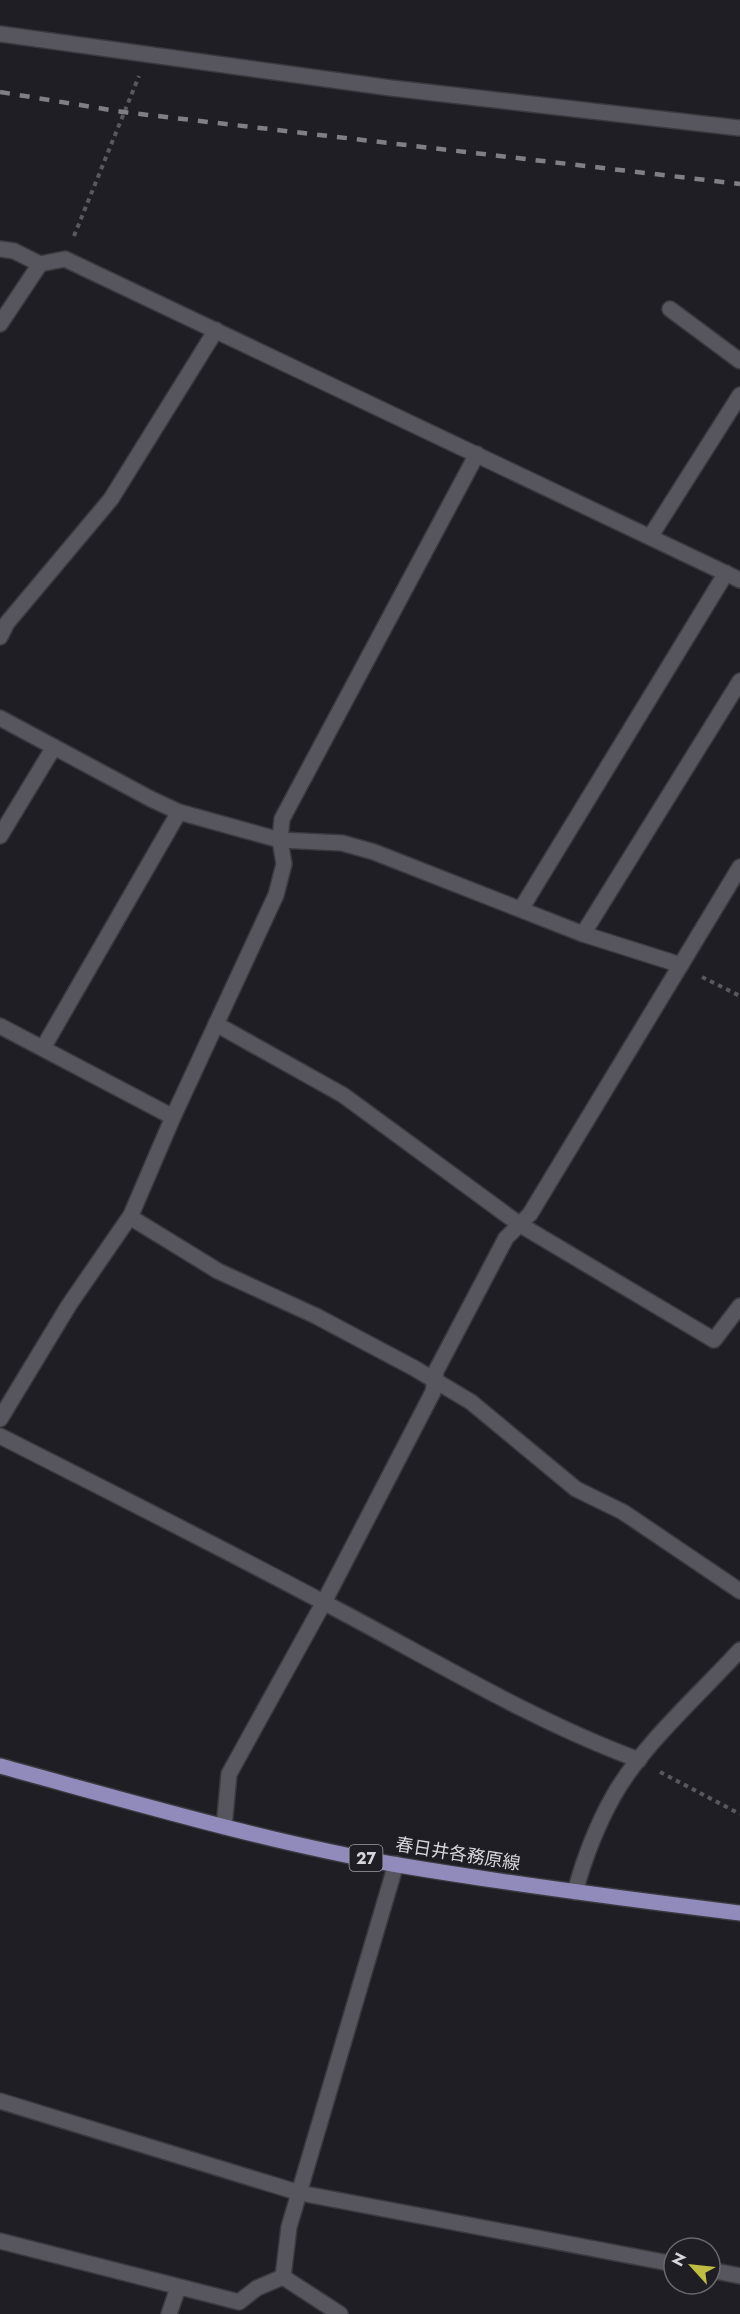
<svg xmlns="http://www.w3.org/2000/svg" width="740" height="2314" viewBox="0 0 740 2314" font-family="Jost,'Noto Sans JP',sans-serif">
<rect width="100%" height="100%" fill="#1f1e25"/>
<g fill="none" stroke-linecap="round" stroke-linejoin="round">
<defs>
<g id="service">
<path d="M 216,1024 L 343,1095 L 519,1224"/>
<path d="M 130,1217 L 218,1271 L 316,1316 L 414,1368 L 471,1402 L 576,1489 L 623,1512 L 740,1591"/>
<path d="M 575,1892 C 584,1859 597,1825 614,1795 C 643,1744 700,1694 740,1650"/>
</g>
<g id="minor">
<path d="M 0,34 L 391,88 L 740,128"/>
<path d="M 0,249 L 14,251 L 40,264"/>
<path d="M 670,309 L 740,361"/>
<path d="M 0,324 L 40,264 L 65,259 L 740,580"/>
<path d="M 650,537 L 740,395"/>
<path d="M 0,637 L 7,623 L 111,499 L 216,330"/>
<path d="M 0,718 L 151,799 L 179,812 L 280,840 L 342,843 L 374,852 L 583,934 L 681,965"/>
<path d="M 0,836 L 54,747"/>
<path d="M 521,909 L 726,573"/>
<path d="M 583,934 L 740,681"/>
<path d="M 0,1026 L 173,1117"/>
<path d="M 43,1048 L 179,812"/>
<path d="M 519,1224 L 714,1340 L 740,1306"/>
<path d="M 0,1419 L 69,1305 L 131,1215 L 173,1117 L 276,895 L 284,864 L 280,840 L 282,819 L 477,454"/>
<path d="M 0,1436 C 108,1491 216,1545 323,1602 C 427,1656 528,1719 639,1760"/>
<path d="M 224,1827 L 229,1774 L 324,1602 L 433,1392 L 436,1371 L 506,1238 L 530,1214 L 740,867"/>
<path d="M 0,2101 L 300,2193 L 674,2264"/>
<path d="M 0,2241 L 239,2302 L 257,2288 L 283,2277"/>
<path d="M 710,2270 L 740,2276"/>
<path d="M 283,2277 L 289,2227 L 396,1864"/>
<path d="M 283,2277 L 340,2314"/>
<path d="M 169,2314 L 178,2288"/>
</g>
<path id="primary" d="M 0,1766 C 132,1802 263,1841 398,1865 C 511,1884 626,1899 740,1913"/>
</defs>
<use href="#service" stroke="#3a393f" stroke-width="18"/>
<use href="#minor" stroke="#3a393f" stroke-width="18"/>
<use href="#primary" stroke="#3a393f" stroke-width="18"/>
<g stroke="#59585e" stroke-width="4" stroke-dasharray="4.5 4.5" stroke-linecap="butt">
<path d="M 74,236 L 139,76"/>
<path d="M 702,977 L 740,996"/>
<path d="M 660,1772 L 740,1814"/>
</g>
<use href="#service" stroke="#57565e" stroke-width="15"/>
<use href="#minor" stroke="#57565e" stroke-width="15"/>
<use href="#primary" stroke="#918bbb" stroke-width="15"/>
<path stroke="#7f7f84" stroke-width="4.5" stroke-dasharray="10 10" stroke-linecap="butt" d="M 0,92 L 123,112 L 740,184"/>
</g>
<g text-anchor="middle" stroke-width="6" stroke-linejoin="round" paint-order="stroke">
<rect fill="#1f1e25" stroke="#9f9fa4" stroke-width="1.5" x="349.5" y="1845" width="33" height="26" rx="4.5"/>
<g font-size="16" font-weight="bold" fill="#d6d6da">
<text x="366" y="1864">27</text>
</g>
<g font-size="18" fill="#d6d6da" stroke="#1f1e25">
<text transform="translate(458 1854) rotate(9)" y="6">春日井各務原線</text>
</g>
</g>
<g transform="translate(692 2266) rotate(297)"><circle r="28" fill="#1f1e25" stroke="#68686d" stroke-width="1.5"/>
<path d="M0-4.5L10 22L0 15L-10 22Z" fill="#bfbe42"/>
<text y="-9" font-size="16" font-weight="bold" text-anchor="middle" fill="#d6d6da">N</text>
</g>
</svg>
